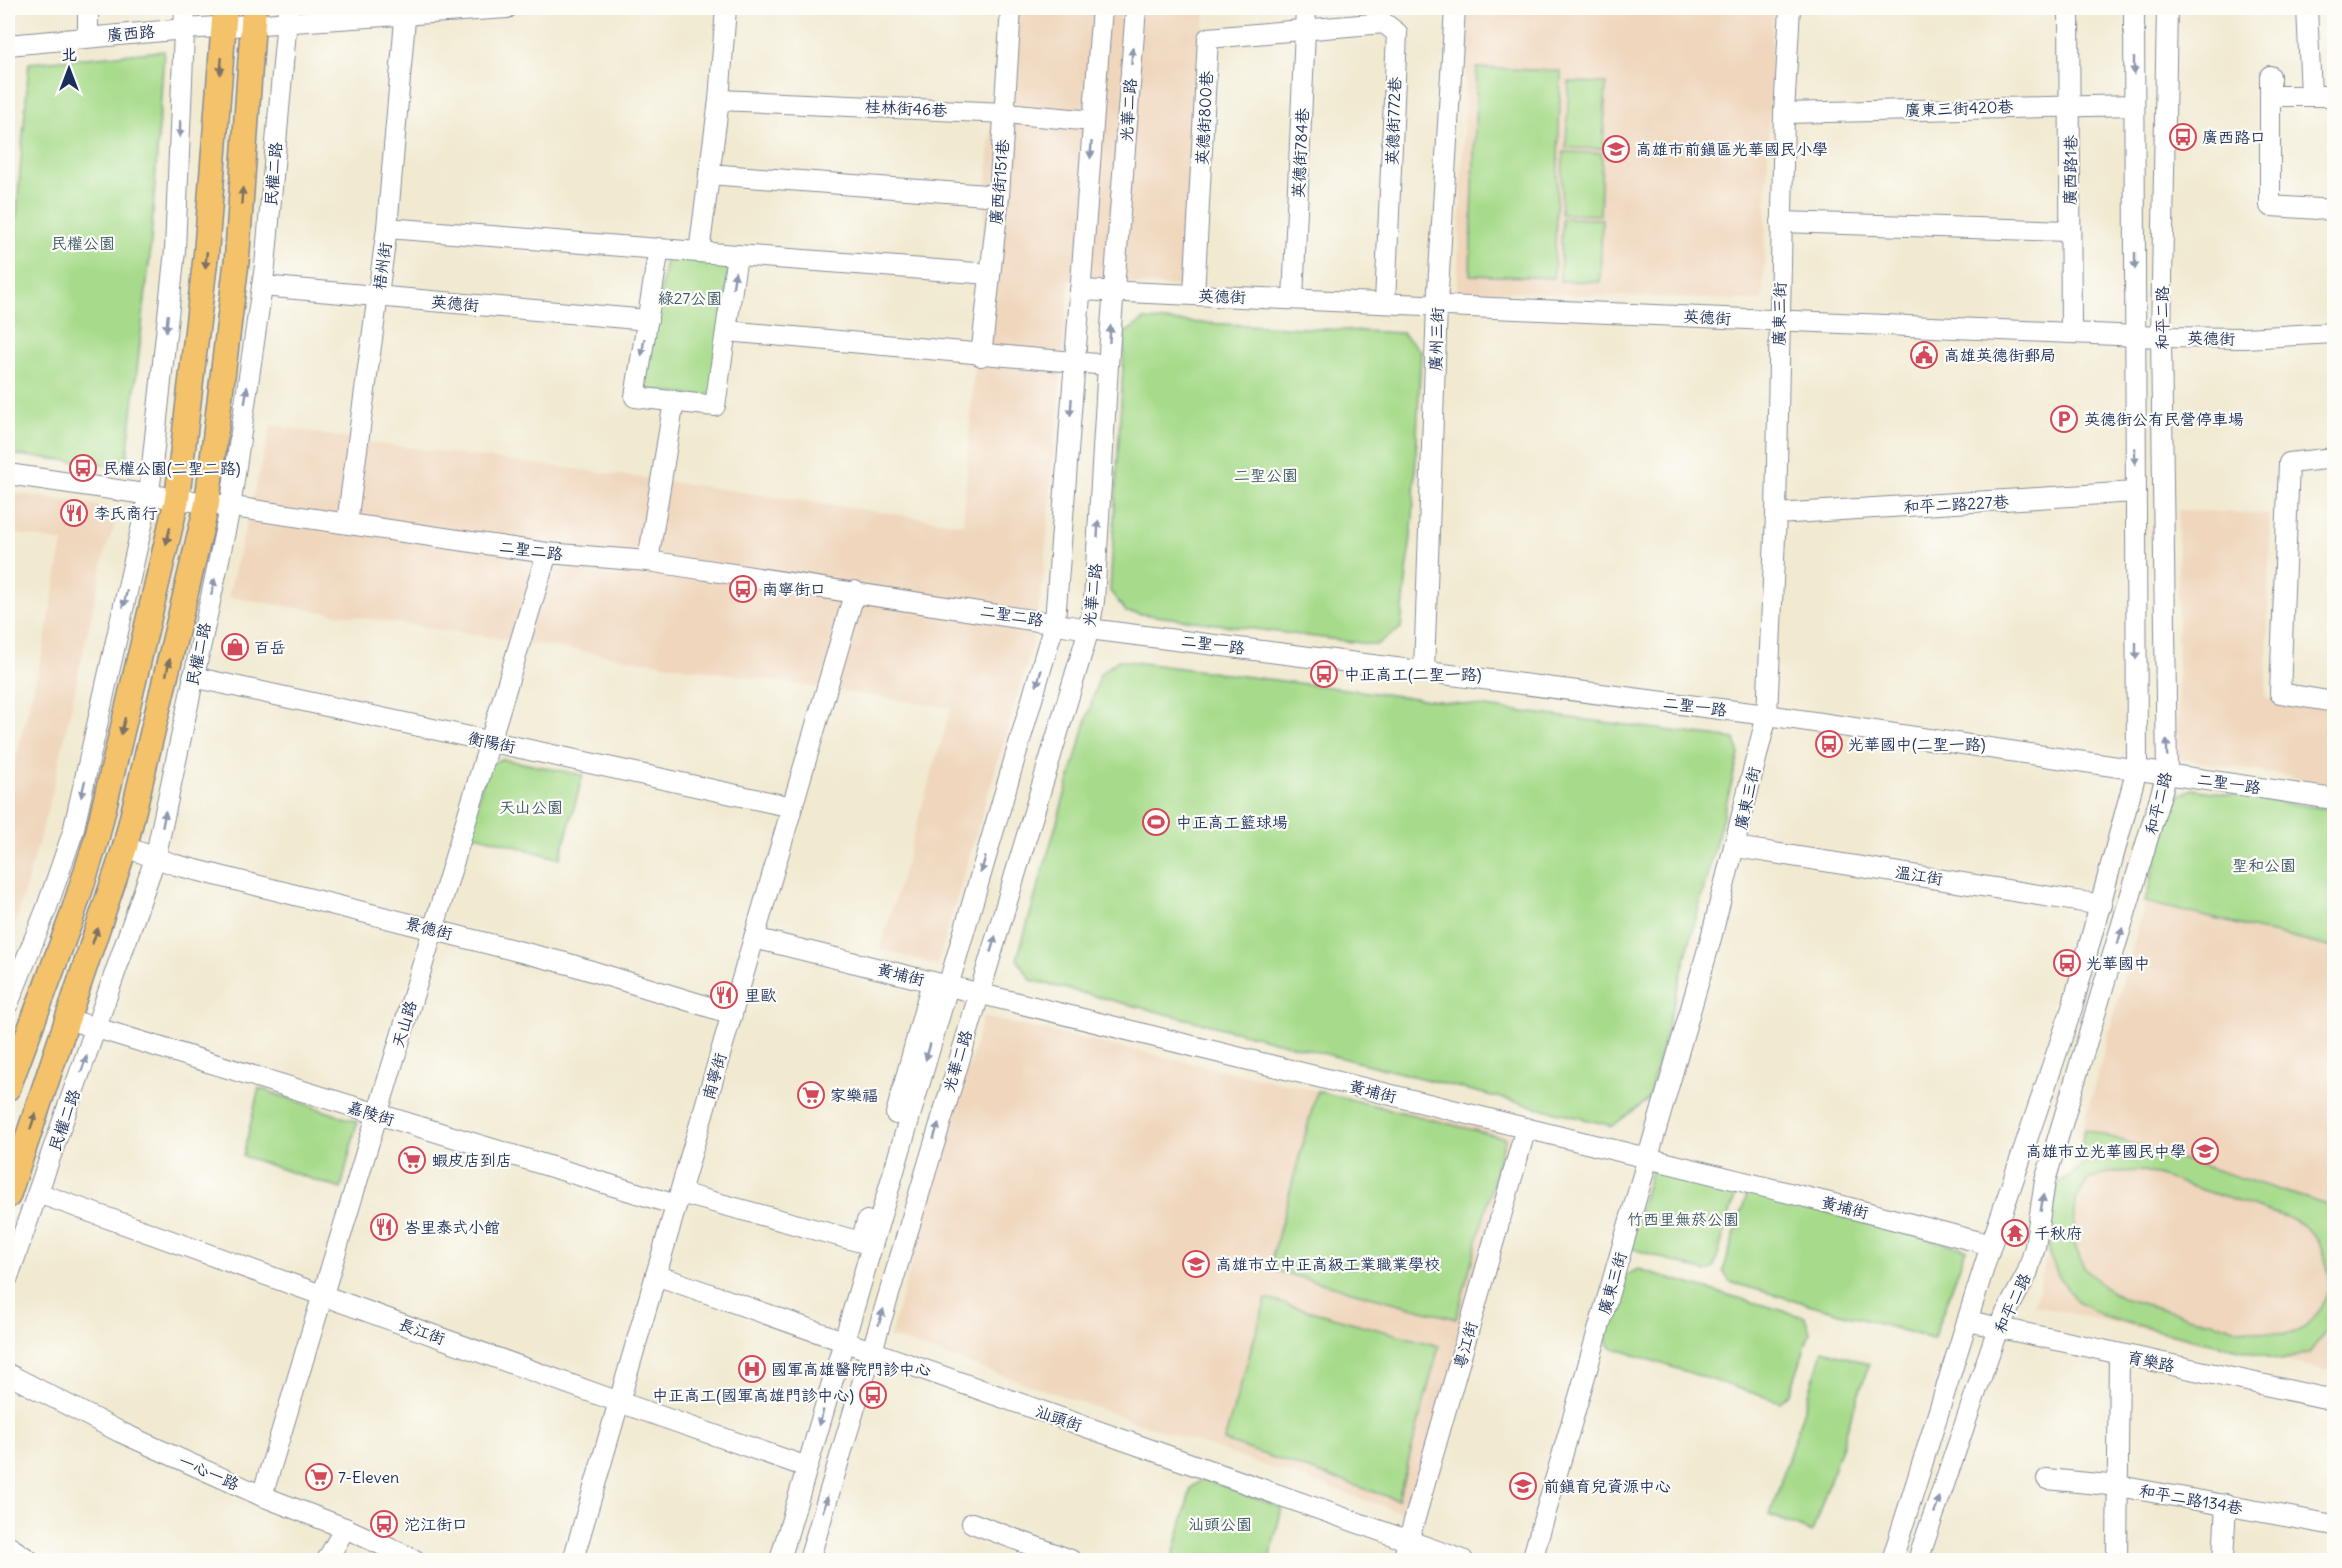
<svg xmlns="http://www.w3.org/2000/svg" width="2342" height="1568" viewBox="0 0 2342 1568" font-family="Delius,'LXGW WenKai TC',sans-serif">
<rect width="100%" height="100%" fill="#fdfcf7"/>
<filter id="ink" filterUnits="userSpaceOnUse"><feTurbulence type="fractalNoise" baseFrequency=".0167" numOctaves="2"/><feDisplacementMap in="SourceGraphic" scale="12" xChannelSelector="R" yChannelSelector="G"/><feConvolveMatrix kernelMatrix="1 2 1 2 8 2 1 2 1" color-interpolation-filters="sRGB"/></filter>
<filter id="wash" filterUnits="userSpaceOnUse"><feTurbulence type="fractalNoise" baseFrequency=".008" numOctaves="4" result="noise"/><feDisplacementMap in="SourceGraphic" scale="24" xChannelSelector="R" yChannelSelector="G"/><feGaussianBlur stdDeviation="1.35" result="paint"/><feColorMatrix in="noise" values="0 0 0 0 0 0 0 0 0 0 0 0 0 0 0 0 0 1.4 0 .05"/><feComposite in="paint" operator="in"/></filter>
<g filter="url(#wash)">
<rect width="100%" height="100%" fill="#f1ead1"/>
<g fill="#efd6bc">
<path d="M 999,8 L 1205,8 L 1186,287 L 1069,280 L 1043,582 L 1032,646 L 937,965 L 880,949 L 951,708 L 228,597 L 271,425 L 367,442 L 673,482 L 963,524 Z"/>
<path d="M 1469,8 L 1773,8 L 1763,301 L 1457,290 Z"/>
<path d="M 8,492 L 106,507 L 115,525 L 106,548 L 53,790 L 15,925 L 8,944 L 8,789 L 44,646 L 63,542 L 8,532 Z"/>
<path d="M 2178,510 L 2270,514 L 2266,698 L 2334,708 L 2334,784 L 2177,758 Z"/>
<path d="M 2145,902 L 2334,948 L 2334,1372 L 2034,1305 Z"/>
<path d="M 983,1017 L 1516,1135 L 1411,1516 L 890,1337 Z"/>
</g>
<g fill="#a7db8b" stroke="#618574" stroke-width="1.5" fill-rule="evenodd">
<path d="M 164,51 L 150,255 L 126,467 L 8,454 L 8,318 L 29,63 Z"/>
<path d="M 1477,68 L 1561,71 L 1554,278 L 1470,275 Z"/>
<path d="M 1569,82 L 1606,83 L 1603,149 L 1566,148 Z"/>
<path d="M 1563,152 L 1602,153 L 1600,215 L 1561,214 Z"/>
<path d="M 1562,218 L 1602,219 L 1600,282 L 1560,281 Z"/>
<path d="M 667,255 L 724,260 L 730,265 L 713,391 L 704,397 L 649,390 L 644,382 Z"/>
<path d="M 1144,320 L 1402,333 L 1421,351 L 1413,517 L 1401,628 L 1376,645 L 1126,612 L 1110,591 L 1125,333 Z"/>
<path d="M 1118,660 L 1735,739 L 1739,755 L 1648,1100 L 1612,1126 L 1031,980 L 1017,959 L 1100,674 Z"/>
<path d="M 502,759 L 583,775 L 560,859 L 469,833 L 487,765 Z"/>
<path d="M 2192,789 L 2334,810 L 2334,948 L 2145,902 L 2172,799 Z"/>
<path d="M 259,1088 L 357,1122 L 341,1189 L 243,1156 Z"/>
<path d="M 1317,1091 L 1505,1138 L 1456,1319 L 1269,1269 Z"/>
<path d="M 2085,1129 L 2334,1207 L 2334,1230 L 2331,1229 L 2334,1234 L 2334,1321 L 2309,1353 L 2281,1360 L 2108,1318 L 2077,1302 L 2059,1277 L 2048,1252 L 2050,1229 L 2058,1184 L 2092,1159 L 2079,1155 ZM 2144,1171 L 2295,1220 C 2319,1234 2325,1249 2329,1276 C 2330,1285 2326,1302 2319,1310 C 2312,1319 2303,1331 2292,1333 C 2255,1339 2162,1308 2122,1298 L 2102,1286 L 2084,1267 L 2073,1242 L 2076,1199 L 2088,1180 L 2113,1172 Z"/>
<path d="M 1657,1167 L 1737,1189 L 1714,1268 L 1706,1272 L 1633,1249 L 1631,1240 L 1651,1171 Z"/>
<path d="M 1748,1191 L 1966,1249 L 1933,1339 L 1730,1282 L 1723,1271 Z"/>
<path d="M 1638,1269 L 1805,1317 L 1810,1332 L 1790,1393 L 1780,1402 L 1610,1347 L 1605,1335 L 1621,1278 Z"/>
<path d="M 1266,1299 L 1439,1346 L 1398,1500 L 1224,1441 Z"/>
<path d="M 1823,1350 L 1869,1364 L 1812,1533 L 1770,1515 Z"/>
<path d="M 1203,1479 L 1282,1508 L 1269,1560 L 1172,1560 L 1191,1488 Z"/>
</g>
</g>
<g filter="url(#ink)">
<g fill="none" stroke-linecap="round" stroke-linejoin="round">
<defs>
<g id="minor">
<path d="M 88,8 L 88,37"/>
<path d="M 2069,8 L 2071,332"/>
<path d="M 2307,8 L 2311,94"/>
<path d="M 8,45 L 185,29 L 507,8"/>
<path d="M 2270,76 L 2270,206 L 2334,210"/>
<path d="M 2270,96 L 2334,96"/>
<path d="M 719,100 L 1005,113 L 1093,121"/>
<path d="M 1784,113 L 2134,105"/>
<path d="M 709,174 L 999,196"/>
<path d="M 1781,222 L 2069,231"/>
<path d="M 387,228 L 737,255 L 715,406 L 635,397 L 659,248"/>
<path d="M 699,252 L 719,100 L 726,8"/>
<path d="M 737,255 L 990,274"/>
<path d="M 262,286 L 648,320"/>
<path d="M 1080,290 L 2161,337 L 2244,338 L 2334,333"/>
<path d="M 1194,295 L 1208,38 L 1384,23 L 1397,33 L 1385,303"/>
<path d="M 1293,299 L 1306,8"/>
<path d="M 726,331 L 1108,365"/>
<path d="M 981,356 L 999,196 L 1011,8"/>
<path d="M 2334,458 L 2289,463 L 2280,693 L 2334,702"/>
<path d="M 8,474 L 547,553 L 648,561 L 1089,629 L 1767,715 L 2334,799"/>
<path d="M 1776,514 L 2135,492"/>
<path d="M 347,523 L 387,228 L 406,8"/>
<path d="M 648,561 L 674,401"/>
<path d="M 1424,670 L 1437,306 L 1455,8"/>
<path d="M 193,677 L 792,807"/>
<path d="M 125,847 L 176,865 L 569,964 L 732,1014"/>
<path d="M 1736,847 L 2102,905"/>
<path d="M 754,938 L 1850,1208 L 1991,1245"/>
<path d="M 8,1004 L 46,910 L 73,832 L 149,494 L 175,250 L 185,8"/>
<path d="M 67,1019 L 676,1205"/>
<path d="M 896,1114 L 932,982"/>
<path d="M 38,1193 L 619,1402 L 807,1467"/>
<path d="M 680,1193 L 861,1242 L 867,1221"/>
<path d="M 656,1275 L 1463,1560"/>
<path d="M 8,1277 L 155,859 L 230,508 L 265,266 L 288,8"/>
<path d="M 1968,1321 L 2334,1400"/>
<path d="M 8,1374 L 120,1432 L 262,1496 L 345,1528 L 415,1560"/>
<path d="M 2047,1479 L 2119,1486 L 2334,1525"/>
<path d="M 262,1496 L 547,553"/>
<path d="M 972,1523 L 1071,1560"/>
<path d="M 8,1546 L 29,1560"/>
<path d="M 327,1560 L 345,1528"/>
<path d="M 573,1560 L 855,591"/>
<path d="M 780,1560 L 1055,621 L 1102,8"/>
<path d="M 809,1560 L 1089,629 L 1094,601 L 1108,365 L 1136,8"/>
<path d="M 1403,1560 L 1526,1128"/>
<path d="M 1532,1560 L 1710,942 L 1767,715 L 1776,514 L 1784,113 L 1790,8"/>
<path d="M 1892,1560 L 1991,1245 L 2072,1008 L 2137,769 L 2134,8"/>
<path d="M 1918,1560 L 1998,1328 L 2027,1274 L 2035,1247 L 2045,1181 L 2167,774 L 2161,337 L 2167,8"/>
<path d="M 2117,1560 L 2119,1354"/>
<path d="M 2223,1560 L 2226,1504"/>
</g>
<g id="major">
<path d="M 8,1088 L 71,919 L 96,841 L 177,499 L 206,254 L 225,8"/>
<path d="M 8,1196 L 125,847 L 207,504 L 237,258 L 254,8"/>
</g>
</defs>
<use href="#minor" stroke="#868c98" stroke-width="22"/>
<use href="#major" stroke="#868c98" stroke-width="27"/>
<use href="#minor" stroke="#fff" stroke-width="20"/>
<use href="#major" stroke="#f3c26a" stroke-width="24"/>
</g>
<defs><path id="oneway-solid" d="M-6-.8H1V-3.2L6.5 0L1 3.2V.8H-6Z" transform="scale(1.5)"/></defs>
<g fill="#8d97ae">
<use href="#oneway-solid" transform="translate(1132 56) rotate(-86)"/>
<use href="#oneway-solid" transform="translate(2134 66) rotate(90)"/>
<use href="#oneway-solid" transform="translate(180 129) rotate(92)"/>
<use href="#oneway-solid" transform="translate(1091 150) rotate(94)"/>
<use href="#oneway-solid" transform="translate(2135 261) rotate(90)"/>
<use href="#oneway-solid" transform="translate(734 280) rotate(-82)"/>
<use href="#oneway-solid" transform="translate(167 323) rotate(96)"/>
<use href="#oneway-solid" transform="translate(1110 334) rotate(-86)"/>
<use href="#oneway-solid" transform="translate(643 347) rotate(99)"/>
<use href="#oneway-solid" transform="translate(246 395) rotate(-82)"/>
<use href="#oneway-solid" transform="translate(1071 407) rotate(94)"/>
<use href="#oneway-solid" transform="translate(2135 456) rotate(90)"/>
<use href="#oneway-solid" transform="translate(1098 529) rotate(-87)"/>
<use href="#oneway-solid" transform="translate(213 587) rotate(-78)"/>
<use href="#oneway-solid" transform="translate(125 599) rotate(103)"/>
<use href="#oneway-solid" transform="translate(2136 651) rotate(90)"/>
<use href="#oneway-solid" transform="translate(1039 678) rotate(107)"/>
<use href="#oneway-solid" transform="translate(2167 748) rotate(-91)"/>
<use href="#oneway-solid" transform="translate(83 789) rotate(103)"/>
<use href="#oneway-solid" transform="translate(164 819) rotate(-79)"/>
<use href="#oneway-solid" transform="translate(983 865) rotate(107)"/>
<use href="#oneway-solid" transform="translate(2120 936) rotate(-74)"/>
<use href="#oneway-solid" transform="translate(993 944) rotate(-73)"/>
<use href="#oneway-solid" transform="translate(928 1052) rotate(106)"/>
<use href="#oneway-solid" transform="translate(84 1064) rotate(-71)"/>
<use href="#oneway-solid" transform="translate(936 1131) rotate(-73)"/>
<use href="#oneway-solid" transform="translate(2042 1203) rotate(-81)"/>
<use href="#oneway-solid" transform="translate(881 1317) rotate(-73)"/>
<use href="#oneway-solid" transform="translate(821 1418) rotate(106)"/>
<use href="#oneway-solid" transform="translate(825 1504) rotate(-74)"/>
<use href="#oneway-solid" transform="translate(1937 1505) rotate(-71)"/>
</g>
<g fill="#7c7163">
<use href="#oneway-solid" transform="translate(221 66) rotate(95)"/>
<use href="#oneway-solid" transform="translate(242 196) rotate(-86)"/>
<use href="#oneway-solid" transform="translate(206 260) rotate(96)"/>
<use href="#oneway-solid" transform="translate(168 536) rotate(103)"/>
<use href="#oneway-solid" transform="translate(168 667) rotate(-77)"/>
<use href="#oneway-solid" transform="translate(123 726) rotate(103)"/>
<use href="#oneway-solid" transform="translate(95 936) rotate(-71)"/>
<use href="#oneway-solid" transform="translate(33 1121) rotate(-72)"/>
</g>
</g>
<defs>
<symbol id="bus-ring" viewBox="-11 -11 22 22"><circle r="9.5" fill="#fdfcf7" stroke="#d1495b" stroke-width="1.5"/><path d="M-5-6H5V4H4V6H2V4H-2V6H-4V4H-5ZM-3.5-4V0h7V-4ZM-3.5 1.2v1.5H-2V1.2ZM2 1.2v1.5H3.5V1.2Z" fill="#d1495b"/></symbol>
<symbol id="school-ring" viewBox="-11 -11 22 22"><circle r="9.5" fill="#fdfcf7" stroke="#d1495b" stroke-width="1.5"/><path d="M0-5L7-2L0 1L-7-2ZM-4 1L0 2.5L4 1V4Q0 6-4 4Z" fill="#d1495b"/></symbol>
<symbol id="civic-ring" viewBox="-11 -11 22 22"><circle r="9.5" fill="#fdfcf7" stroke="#d1495b" stroke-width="1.5"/><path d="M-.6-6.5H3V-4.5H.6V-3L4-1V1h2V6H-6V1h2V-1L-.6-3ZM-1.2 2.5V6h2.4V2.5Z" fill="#d1495b"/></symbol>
<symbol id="parking-ring" viewBox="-11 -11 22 22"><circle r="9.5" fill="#fdfcf7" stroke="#d1495b" stroke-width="1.5"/><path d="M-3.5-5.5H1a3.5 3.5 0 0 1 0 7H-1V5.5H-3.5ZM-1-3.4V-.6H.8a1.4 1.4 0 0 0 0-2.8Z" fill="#d1495b"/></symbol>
<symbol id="restaurant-ring" viewBox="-11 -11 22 22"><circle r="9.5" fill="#fdfcf7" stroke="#d1495b" stroke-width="1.5"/><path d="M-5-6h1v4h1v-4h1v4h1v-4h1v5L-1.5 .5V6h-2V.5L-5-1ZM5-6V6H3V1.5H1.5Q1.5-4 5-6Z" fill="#d1495b"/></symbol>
<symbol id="shop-ring" viewBox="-11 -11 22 22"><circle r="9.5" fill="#fdfcf7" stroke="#d1495b" stroke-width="1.5"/><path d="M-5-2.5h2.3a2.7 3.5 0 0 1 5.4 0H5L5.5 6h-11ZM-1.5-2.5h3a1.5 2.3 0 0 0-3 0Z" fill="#d1495b"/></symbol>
<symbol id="stadium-ring" viewBox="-11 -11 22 22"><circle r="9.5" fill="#fdfcf7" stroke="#d1495b" stroke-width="1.5"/><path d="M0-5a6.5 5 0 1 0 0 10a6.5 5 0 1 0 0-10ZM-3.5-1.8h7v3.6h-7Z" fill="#d1495b"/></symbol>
<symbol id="supermarket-ring" viewBox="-11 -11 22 22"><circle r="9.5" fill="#fdfcf7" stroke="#d1495b" stroke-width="1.5"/><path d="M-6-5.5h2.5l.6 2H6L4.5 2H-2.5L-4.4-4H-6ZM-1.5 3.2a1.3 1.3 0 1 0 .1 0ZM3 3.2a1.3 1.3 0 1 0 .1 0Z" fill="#d1495b"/></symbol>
<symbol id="temple-ring" viewBox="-11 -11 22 22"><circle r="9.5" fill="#fdfcf7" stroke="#d1495b" stroke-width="1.5"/><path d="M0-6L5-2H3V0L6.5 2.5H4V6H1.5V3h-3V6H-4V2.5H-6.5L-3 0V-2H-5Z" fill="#d1495b"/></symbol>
<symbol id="hospital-ring" viewBox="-11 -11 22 22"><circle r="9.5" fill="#fdfcf7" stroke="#d1495b" stroke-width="1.5"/><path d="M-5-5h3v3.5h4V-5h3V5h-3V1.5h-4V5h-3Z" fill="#d1495b"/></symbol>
</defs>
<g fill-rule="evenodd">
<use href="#bus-ring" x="2168" y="122" width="30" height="30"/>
<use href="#school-ring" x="1601" y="134" width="30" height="30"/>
<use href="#civic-ring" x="1909" y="340" width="30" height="30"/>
<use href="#parking-ring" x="2049" y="404" width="30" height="30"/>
<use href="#bus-ring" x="68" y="453" width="30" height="30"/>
<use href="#restaurant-ring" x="59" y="498" width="30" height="30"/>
<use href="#bus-ring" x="728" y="574" width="30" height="30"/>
<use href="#shop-ring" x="220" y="632" width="30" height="30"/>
<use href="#bus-ring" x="1309" y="659" width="30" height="30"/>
<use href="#bus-ring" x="1814" y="729" width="30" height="30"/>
<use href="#stadium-ring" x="1141" y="807" width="30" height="30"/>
<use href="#bus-ring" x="2052" y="948" width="30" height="30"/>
<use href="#restaurant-ring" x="709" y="980" width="30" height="30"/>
<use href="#supermarket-ring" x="796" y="1080" width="30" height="30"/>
<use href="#school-ring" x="2190" y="1136" width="30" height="30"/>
<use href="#supermarket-ring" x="397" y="1145" width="30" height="30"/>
<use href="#restaurant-ring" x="369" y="1212" width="30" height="30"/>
<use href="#temple-ring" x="2000" y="1218" width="30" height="30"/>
<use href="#school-ring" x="1181" y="1249" width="30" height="30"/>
<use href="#hospital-ring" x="737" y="1354" width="30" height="30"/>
<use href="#bus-ring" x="858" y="1380" width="30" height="30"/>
<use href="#supermarket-ring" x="304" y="1462" width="30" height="30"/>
<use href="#school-ring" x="1508" y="1471" width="30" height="30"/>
<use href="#bus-ring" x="369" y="1509" width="30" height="30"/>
</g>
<g text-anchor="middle" stroke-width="4.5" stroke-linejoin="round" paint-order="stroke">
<g font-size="16" fill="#1b2f5e" stroke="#fdfcf7">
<text transform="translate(131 33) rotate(-5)" y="6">廣西路</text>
<text transform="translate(906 108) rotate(3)" y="6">桂林街46巷</text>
<text transform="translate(1959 108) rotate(-2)" y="6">廣東三街420巷</text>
<text transform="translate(1128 110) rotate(-86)" y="6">光華二路</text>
<text transform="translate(1204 118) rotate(-87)" y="6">英德街800巷</text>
<text transform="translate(1393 121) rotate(-88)" y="6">英德街772巷</text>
<text transform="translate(1300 153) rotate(-87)" y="6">英德街784巷</text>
<text transform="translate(2070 170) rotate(-89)" y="6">廣西路1巷</text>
<text transform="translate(273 174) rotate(-85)" y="6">民權二路</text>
<text transform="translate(999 182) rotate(-85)" y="6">廣西街151巷</text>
<text transform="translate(382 266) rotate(-82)" y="6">梧州街</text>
<text transform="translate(1222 296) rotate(2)" y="6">英德街</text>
<text transform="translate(455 303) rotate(5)" y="6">英德街</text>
<text transform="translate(1779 314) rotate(-89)" y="6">廣東三街</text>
<text transform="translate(1707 317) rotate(3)" y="6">英德街</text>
<text transform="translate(2162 318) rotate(-90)" y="6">和平二路</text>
<text transform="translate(2211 338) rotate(1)" y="6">英德街</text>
<text transform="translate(1436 339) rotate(-88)" y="6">廣州三街</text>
<text transform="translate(1956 504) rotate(-3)" y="6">和平二路227巷</text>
<text transform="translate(531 550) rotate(7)" y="6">二聖二路</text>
<text transform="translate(1092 595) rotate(-84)" y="6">光華二路</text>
<text transform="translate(1012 615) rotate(9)" y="6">二聖二路</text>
<text transform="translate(1213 644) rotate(7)" y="6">二聖一路</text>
<text transform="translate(198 654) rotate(-78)" y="6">民權二路</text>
<text transform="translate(1695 706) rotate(7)" y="6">二聖一路</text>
<text transform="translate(492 742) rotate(12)" y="6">衡陽街</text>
<text transform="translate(2229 783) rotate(8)" y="6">二聖一路</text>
<text transform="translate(1747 798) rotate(-77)" y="6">廣東三街</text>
<text transform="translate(2158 803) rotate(-76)" y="6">和平二路</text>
<text transform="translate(1919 875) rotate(9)" y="6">溫江街</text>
<text transform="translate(429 928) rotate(14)" y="6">景德街</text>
<text transform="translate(901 974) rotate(14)" y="6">黃埔街</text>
<text transform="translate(404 1024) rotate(-73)" y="6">天山路</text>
<text transform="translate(957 1061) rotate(-73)" y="6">光華二路</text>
<text transform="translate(714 1076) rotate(-74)" y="6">南寧街</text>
<text transform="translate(1373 1091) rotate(14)" y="6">黃埔街</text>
<text transform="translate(371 1113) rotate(17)" y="6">嘉陵街</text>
<text transform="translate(64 1120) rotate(-71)" y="6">民權二路</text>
<text transform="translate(1845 1207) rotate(14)" y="6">黃埔街</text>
<text transform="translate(1612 1283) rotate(-74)" y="6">廣東三街</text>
<text transform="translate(2012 1303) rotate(-65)" y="6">和平二路</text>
<text transform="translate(422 1331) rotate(20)" y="6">長江街</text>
<text transform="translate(1465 1345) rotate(-74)" y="6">粵江街</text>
<text transform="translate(2151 1361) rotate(12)" y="6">育樂路</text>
<text transform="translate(1059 1418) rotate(19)" y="6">汕頭街</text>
<text transform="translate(209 1472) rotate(24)" y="6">一心一路</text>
<text transform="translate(2191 1499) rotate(10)" y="6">和平二路134巷</text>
</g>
<g font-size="16" fill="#1b2f5e" stroke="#fdfcf7" text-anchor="start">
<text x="2202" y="143">廣西路口</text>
<text x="1636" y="155">高雄市前鎮區光華國民小學</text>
<text x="1944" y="361">高雄英德街郵局</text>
<text x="2084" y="425">英德街公有民營停車場</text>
<text x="103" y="474">民權公園(二聖二路)</text>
<text x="94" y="519">李氏商行</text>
<text x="762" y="595">南寧街口</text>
<text x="254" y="653">百岳</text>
<text x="1344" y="680">中正高工(二聖一路)</text>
<text x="1848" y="750">光華國中(二聖一路)</text>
<text x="1176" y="828">中正高工籃球場</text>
<text x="2086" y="969">光華國中</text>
<text x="744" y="1001">里歐</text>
<text x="830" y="1101">家樂福</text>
<text x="2186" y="1157" text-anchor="end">高雄市立光華國民中學</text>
<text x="432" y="1166">蝦皮店到店</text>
<text x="404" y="1233">峇里泰式小館</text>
<text x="2034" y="1239">千秋府</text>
<text x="1216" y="1270">高雄市立中正高級工業職業學校</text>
<text x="771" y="1375">國軍高雄醫院門診中心</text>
<text x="854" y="1401" text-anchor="end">中正高工(國軍高雄門診中心)</text>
<text x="338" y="1483">7-Eleven</text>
<text x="1543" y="1492">前鎮育兒資源中心</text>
<text x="404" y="1530">沱江街口</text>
</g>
<g font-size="16" fill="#3e5a69" stroke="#fdfcf7">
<text x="83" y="249">民權公園</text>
<text x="690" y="304">綠27公園</text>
<text x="1266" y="481">二聖公園</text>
<text x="531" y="813">天山公園</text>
<text x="2264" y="871">聖和公園</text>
<text x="1683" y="1225">竹西里無菸公園</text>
<text x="1220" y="1530">汕頭公園</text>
</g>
</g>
<rect width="2342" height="1568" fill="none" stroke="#fdfcf7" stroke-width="30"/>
<g transform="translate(69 69)" stroke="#fdfcf7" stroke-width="4.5" paint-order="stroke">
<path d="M0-4.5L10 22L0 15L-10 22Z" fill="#1b2f5e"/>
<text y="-9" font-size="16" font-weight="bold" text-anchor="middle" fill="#1b2f5e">北</text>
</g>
</svg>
